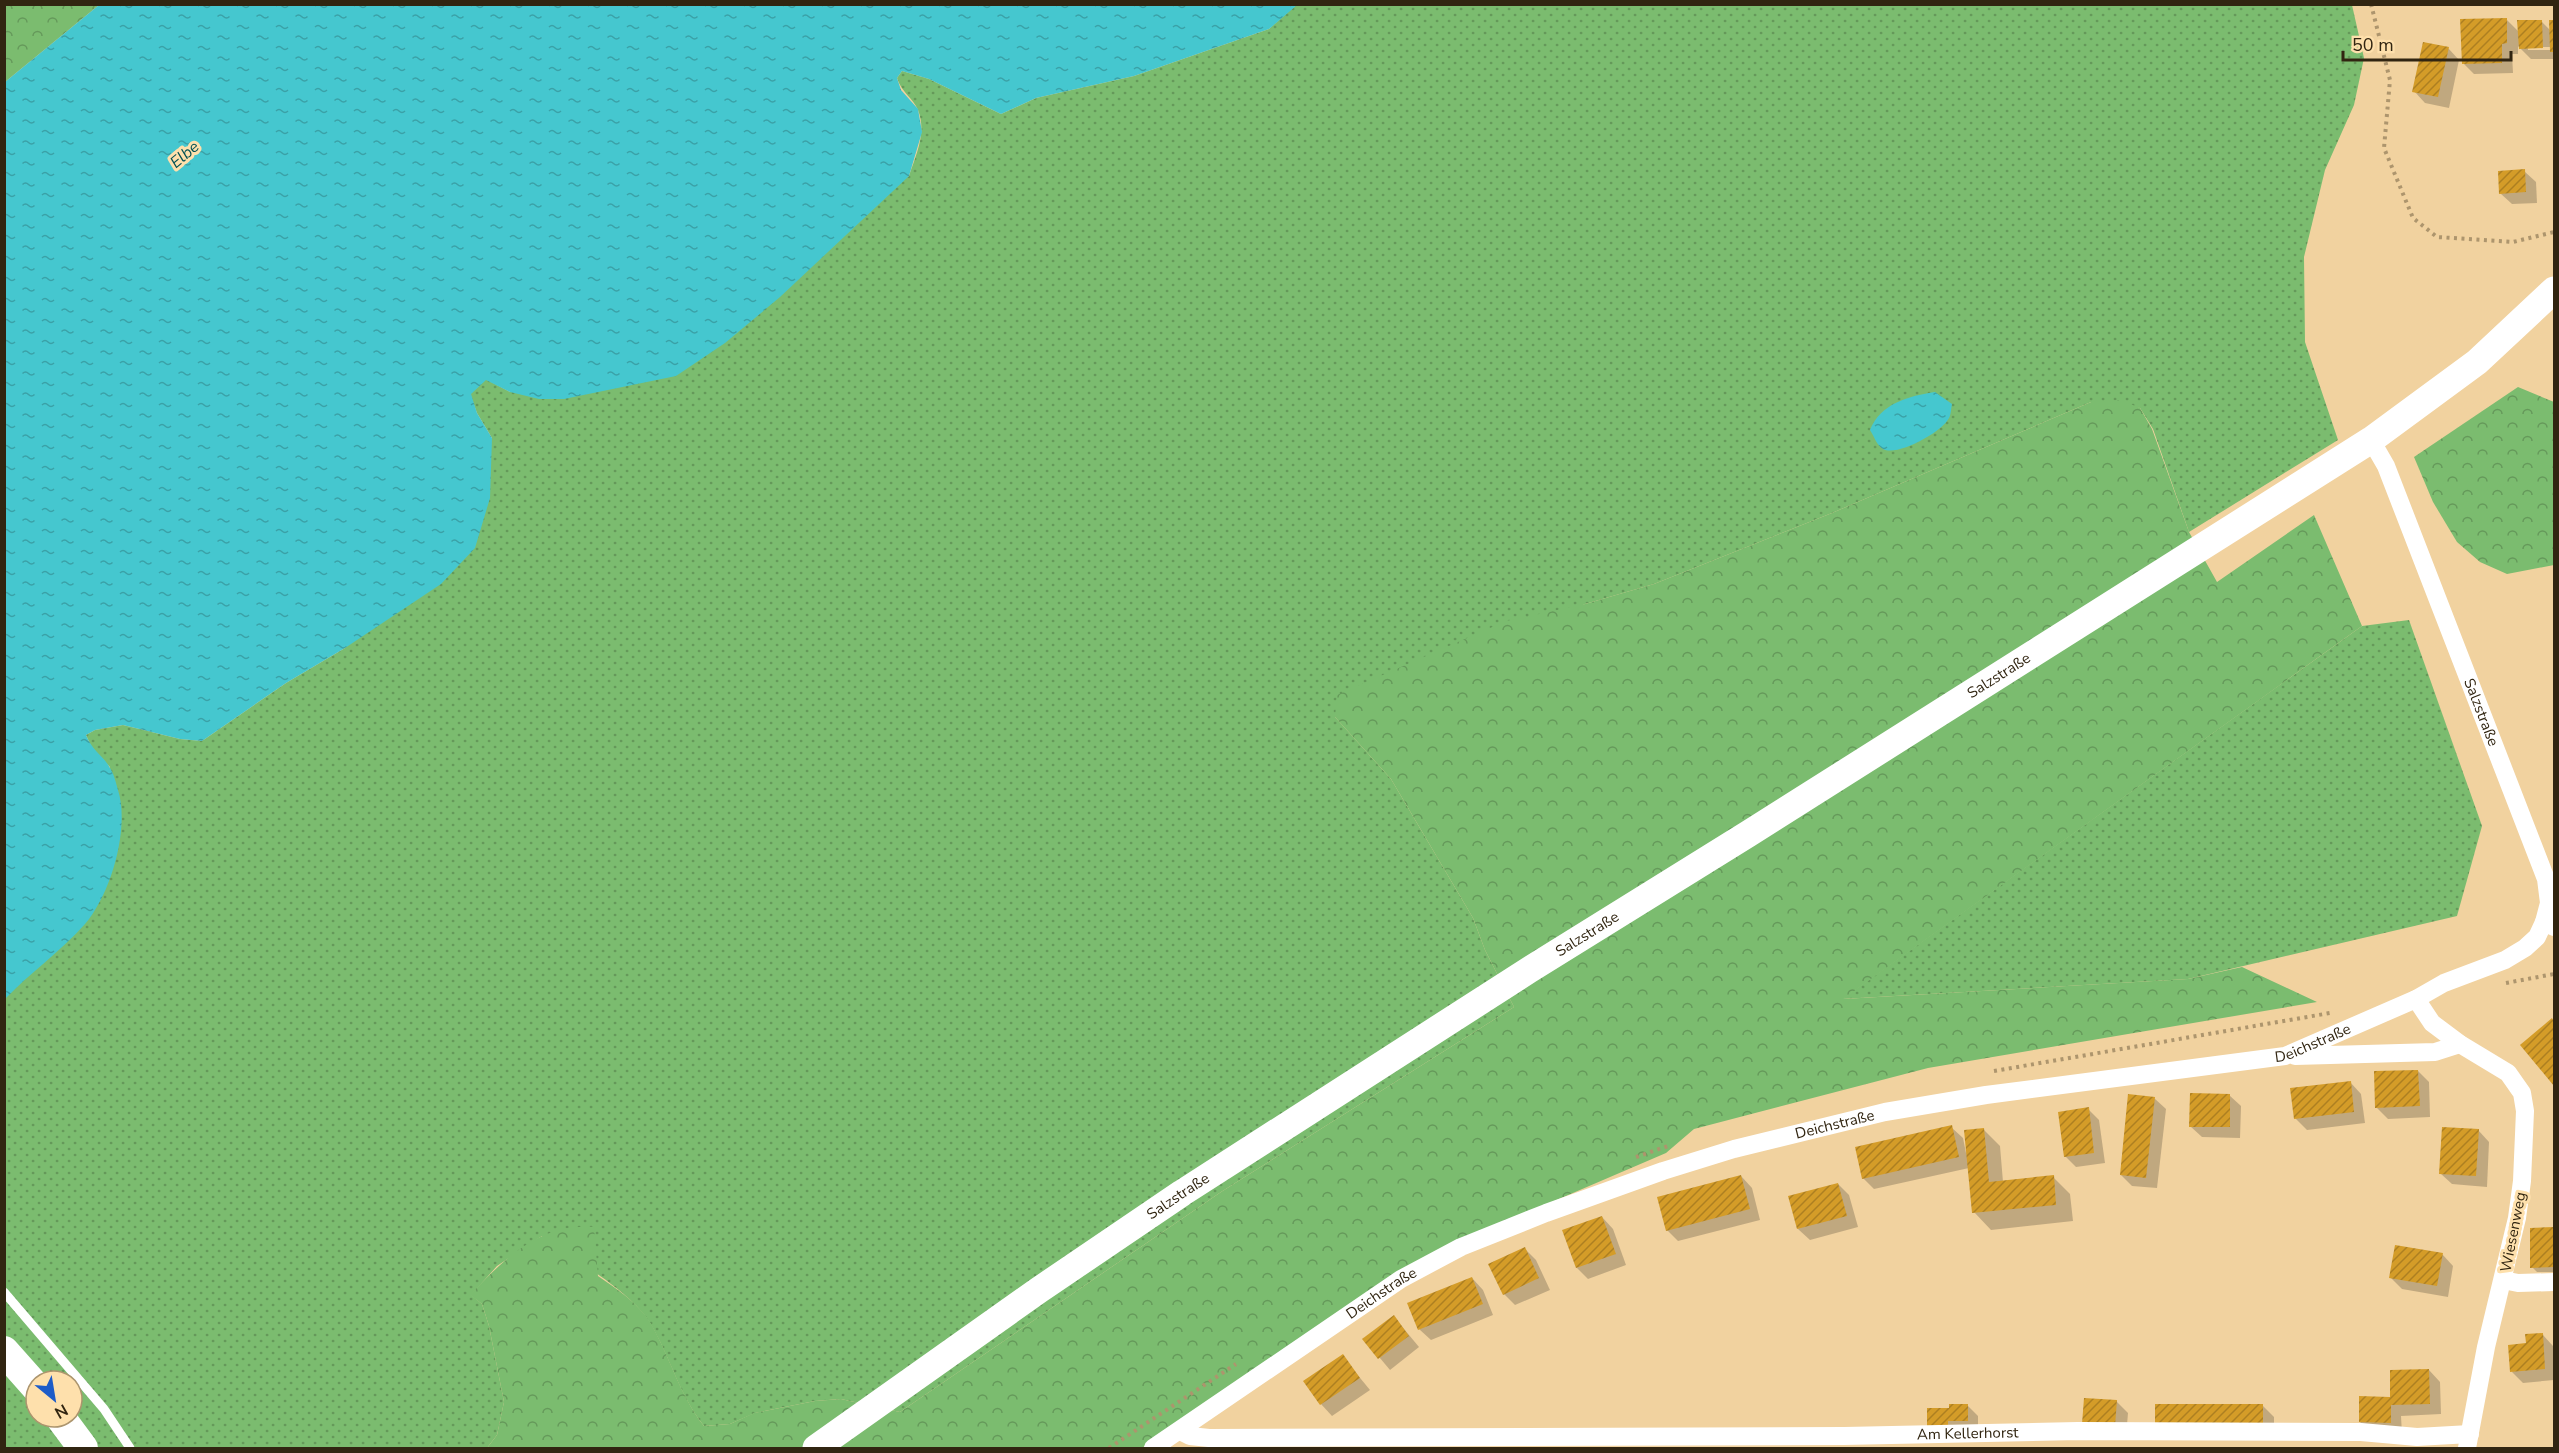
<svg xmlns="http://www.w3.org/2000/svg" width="2559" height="1453" viewBox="0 0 2559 1453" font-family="'Nunito Sans',sans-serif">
<defs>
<pattern id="grass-dots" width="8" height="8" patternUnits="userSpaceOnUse" patternTransform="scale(1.5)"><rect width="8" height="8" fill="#7bbc6f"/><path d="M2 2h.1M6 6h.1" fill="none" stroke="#65995a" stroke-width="1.8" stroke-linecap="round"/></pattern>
<pattern id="forest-crowns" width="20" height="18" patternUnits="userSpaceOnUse" patternTransform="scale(1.5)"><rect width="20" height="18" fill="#7bbc6f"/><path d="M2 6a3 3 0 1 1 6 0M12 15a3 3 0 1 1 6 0" fill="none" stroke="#65995a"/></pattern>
<pattern id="water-ripples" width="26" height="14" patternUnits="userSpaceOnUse" patternTransform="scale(1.5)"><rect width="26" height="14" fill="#45c7cf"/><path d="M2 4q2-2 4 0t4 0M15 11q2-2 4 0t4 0" fill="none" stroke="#3aa1a7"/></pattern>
<pattern id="building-hatch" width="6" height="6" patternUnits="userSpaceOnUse" patternTransform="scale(1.5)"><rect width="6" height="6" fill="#d49c28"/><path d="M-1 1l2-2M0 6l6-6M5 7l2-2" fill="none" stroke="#ad7f21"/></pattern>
</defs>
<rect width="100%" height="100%" fill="#f1d29f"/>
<g fill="url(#grass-dots)" fill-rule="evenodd">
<path d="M 1297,4 L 2352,5 L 2364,58 L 2354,105 L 2325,170 L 2304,257 L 2305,342 L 2338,440 L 2189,532 L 2153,429 L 2140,408 L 2091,402 L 1832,513 L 1654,584 L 1585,604 L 1335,717 L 1391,779 L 1473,918 L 1485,950 L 1514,1007 L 1221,1192 L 900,1412 L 841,1399 L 815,1401 L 755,1413 L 730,1424 L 704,1426 C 679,1395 670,1356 650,1323 C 632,1292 572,1258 542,1236 L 497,1266 L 471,1295 L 482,1304 L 489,1326 L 504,1402 L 497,1435 L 487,1448 L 5,1448 L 4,999 L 14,989 L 110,767 L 93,750 L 86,735 L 95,730 L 123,725 L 180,739 L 202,741 L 286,683 L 345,648 L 492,438 L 477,413 L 470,394 L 486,379 L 510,392 L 909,176 C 916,154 927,133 918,110 C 913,98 902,93 897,78 L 902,71 L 929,79 L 1001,114 L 1036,98 L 1134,76 L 1269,29 ZM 36,1381 L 72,1381 L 72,1417 L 36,1417 Z"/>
<path d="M 2409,620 L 2482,826 L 2457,916 L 2188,979 L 1842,999 L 2362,626 Z"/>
</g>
<g fill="url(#forest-crowns)">
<path d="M 5,4 L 99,4 L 99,5 L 5,82 Z"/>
<path d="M 2518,387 L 2554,402 L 2554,565 L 2507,574 L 2480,562 L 2457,542 L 2433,502 L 2414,457 Z"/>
<path d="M 2121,400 L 2140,408 L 2152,429 L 2189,532 L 2217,582 L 2314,515 L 2362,626 L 1843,999 L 2188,979 L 2242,967 L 2317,1002 L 1928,1068 L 1694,1129 L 1666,1153 L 1466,1239 L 1399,1273 L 1142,1448 L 487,1448 L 497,1435 L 504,1402 L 489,1326 L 482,1304 L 470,1295 C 505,1258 540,1223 594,1227 L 598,1276 C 617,1289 638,1303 650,1322 C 670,1356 679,1394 704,1426 L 730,1424 L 754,1413 L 815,1401 L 841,1399 L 900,1412 L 1221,1192 L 1514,1007 L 1485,950 L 1473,918 L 1391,779 L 1335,717 L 1337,695 L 1506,621 L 1585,604 L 1654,584 L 1832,513 L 2091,402 Z"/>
</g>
<g fill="url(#water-ripples)">
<path d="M 99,5 L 99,4 L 1297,5 L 1269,29 L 1134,76 L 1036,98 L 1001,114 L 929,79 L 902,71 L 897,78 L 901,90 L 918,109 L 922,132 L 909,176 L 780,297 L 725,343 L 676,376 L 564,399 L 539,399 L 510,392 L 486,380 L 471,394 L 477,413 L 492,438 L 490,498 L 475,548 L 441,584 L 345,648 L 286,683 L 202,741 L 180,739 L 123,725 L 95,730 L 86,735 C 93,752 103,755 110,768 C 114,774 116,783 118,790 C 130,828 111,894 85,924 C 61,951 30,973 5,999 L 5,82 Z"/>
<path d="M 1935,392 L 1952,404 C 1951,408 1951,415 1949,418 C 1942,432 1897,457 1883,449 C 1877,446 1874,436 1870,430 C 1881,403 1909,396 1935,392 Z"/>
</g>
<g fill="#0003" fill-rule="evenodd">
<path d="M 2506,19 L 2519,32 L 2541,21 L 2551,31 L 2550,22 L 2554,22 L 2553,59 L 2531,59 L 2518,46 L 2518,54 L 2512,54 L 2513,73 L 2474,74 L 2463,63 ZM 2528,47 L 2550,47 L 2550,50 L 2528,50 Z"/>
<path d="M 2448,48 L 2459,60 L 2449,108 L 2425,103 L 2414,91 Z"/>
<path d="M 2524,171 L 2536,182 L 2537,203 L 2512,204 L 2500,193 Z"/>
<path d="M 2552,1020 L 2554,1023 L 2554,1083 L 2522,1045 Z"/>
<path d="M 2418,1071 L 2429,1082 L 2430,1117 L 2388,1119 L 2376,1107 Z"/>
<path d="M 2350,1082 L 2361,1094 L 2365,1123 L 2307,1130 L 2295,1118 Z"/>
<path d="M 2229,1095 L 2241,1106 L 2240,1138 L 2202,1137 L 2190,1126 Z"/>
<path d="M 2154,1098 L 2166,1109 L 2157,1188 L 2132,1186 L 2121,1175 Z"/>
<path d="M 2088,1109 L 2099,1120 L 2105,1163 L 2076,1167 L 2065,1156 Z"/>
<path d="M 1951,1127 L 1963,1138 L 1966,1153 L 1983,1129 L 2000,1146 L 2003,1182 L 2053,1177 L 2070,1194 L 2073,1221 L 1991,1230 L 1974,1212 L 1969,1168 L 1874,1189 L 1863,1178 Z"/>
<path d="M 2478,1130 L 2489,1142 L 2487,1187 L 2452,1184 L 2440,1173 Z"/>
<path d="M 1741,1176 L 1752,1188 L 1760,1220 L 1678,1241 L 1667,1230 Z"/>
<path d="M 1838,1184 L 1849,1195 L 1858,1227 L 1810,1240 L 1798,1229 L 1790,1197 Z"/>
<path d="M 1602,1217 L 1613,1229 L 1626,1265 L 1588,1279 L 1577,1268 Z"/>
<path d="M 2531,1229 L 2554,1229 L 2554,1272 L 2537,1272 L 2532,1267 Z"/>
<path d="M 1525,1249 L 1536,1260 L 1550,1290 L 1515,1305 L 1504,1294 Z"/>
<path d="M 2442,1254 L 2453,1266 L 2448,1297 L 2402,1289 L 2391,1278 Z"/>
<path d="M 1472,1278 L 1483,1290 L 1493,1315 L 1431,1340 L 1419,1329 Z"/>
<path d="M 1394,1317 L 1419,1347 L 1390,1370 L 1364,1339 Z"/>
<path d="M 2542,1334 L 2553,1346 L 2554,1380 L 2523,1383 L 2512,1372 L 2528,1345 Z"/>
<path d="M 1342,1356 L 1370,1390 L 1332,1416 L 1321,1404 L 1305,1381 Z"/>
<path d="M 2429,1370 L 2440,1382 L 2441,1414 L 2401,1416 L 2402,1434 L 2372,1433 L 2360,1422 Z"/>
<path d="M 2117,1402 L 2128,1413 L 2126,1437 L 2094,1434 Z"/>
<path d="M 1967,1405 L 1978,1416 L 1978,1431 L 1940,1437 L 1950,1410 Z"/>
<path d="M 2263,1406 L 2274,1417 L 2274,1435 L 2167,1435 Z"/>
</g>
<g fill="url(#building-hatch)">
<path d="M 2507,18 L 2507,43 L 2502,44 L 2502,63 L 2462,64 L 2460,19 Z"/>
<path d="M 2517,20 L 2542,20 L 2543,48 L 2519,49 Z"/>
<path d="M 2549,20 L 2554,20 L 2554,52 L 2550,52 Z"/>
<path d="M 2423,42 L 2449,47 L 2438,97 L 2412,92 Z"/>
<path d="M 2525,169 L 2526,192 L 2499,194 L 2498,171 Z"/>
<path d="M 2552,1018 L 2554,1022 L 2554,1086 L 2520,1045 Z"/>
<path d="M 2418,1070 L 2420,1106 L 2375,1108 L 2374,1071 Z"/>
<path d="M 2351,1081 L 2354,1112 L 2294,1119 L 2290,1088 Z"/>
<path d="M 2190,1093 L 2230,1094 L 2230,1127 L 2189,1127 Z"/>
<path d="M 2128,1094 L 2155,1097 L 2146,1178 L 2120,1175 Z"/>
<path d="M 2089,1107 L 2094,1153 L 2064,1157 L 2058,1112 Z"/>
<path d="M 1952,1125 L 1959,1157 L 1862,1179 L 1855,1147 Z"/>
<path d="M 2442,1127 L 2479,1129 L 2476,1176 L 2439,1174 Z"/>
<path d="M 1984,1128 L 1989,1182 L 2054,1175 L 2056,1205 L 1972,1213 L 1964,1130 Z"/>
<path d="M 1741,1175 L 1750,1209 L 1666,1231 L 1657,1197 Z"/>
<path d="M 1838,1183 L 1847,1216 L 1797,1229 L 1788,1196 Z"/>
<path d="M 1602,1216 L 1616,1254 L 1576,1268 L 1562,1230 Z"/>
<path d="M 2554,1227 L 2554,1267 L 2530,1268 L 2530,1228 Z"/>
<path d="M 2395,1245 L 2443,1253 L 2437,1286 L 2389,1278 Z"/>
<path d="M 1525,1247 L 1539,1278 L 1503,1295 L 1488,1264 Z"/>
<path d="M 1472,1277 L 1483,1304 L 1418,1330 L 1407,1303 Z"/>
<path d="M 1394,1315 L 1409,1336 L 1378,1359 L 1362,1339 Z"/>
<path d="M 2543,1333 L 2545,1369 L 2510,1372 L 2508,1345 L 2526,1343 L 2525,1334 Z"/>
<path d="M 1343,1354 L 1360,1378 L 1320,1405 L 1303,1381 Z"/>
<path d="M 2429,1369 L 2430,1404 L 2391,1405 L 2391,1423 L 2359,1422 L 2359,1396 L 2390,1397 L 2390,1370 Z"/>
<path d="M 2084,1398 L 2117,1400 L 2115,1426 L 2082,1424 Z"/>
<path d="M 1949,1404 L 1968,1404 L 1968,1421 L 1948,1421 L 1948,1426 L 1927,1427 L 1927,1408 L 1949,1408 Z"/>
<rect x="2155" y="1404" width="108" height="20"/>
</g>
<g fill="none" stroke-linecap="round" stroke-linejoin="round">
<g stroke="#ad956d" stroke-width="4" stroke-dasharray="3 4.5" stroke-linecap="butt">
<path d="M 2371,4 L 2390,80 L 2384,148 L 2413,218 L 2437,237 L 2513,242 L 2554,232"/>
<path d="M 2506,983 L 2554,974"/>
<path d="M 1994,1071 L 2330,1013"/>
<path d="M 1636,1157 L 1668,1146"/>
<path d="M 1109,1448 L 1236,1364"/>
</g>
<path stroke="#fff" stroke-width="9" d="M 4,1292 L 104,1409 L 130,1448"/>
<g stroke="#fff" stroke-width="18">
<path id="s1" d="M 2371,440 L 2386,466 L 2546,879 L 2549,903 L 2544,922"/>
<path d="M 2416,999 L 2432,1023 L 2460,1044 L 2508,1073 L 2522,1093 L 2525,1111 L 2522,1181 L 2517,1218 L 2486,1347 L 2467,1448"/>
<path d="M 2295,1056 L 2435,1052 L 2460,1044"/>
<path d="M 2503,1280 L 2518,1283 L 2554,1282"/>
<path id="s2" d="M 1180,1431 L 1190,1436 L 1209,1438 L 1844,1436 L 2078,1431 L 2361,1432 L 2417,1437 L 2470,1434"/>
<path id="s3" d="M 1153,1448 L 1401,1279 L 1461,1247 L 1546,1213 L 1663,1171 L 1734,1149 L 1885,1112 L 1986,1095 L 2285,1056 L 2416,999 L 2444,983 L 2505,960 L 2525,948 L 2537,937 L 2544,922 L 2554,927"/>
</g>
<path stroke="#fff" stroke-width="27" id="s4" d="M 816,1448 L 1039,1290 L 1182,1193 L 1529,970 L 1748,834 L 2371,440 L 2477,362 L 2554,290"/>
<g stroke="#fff" stroke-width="30">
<path d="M 4,1351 L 36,1387"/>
<path d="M 60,1417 L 83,1448"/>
</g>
</g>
<g text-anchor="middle" stroke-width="6" stroke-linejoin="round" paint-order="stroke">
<g font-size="15" fill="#312511" stroke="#fee0ac">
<text dy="5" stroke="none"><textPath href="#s4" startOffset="1413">Salzstraße</textPath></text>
<text dy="5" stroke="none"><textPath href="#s1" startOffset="294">Salzstraße</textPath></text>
<text dy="5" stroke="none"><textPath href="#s4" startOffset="927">Salzstraße</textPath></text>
<text dy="5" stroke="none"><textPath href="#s3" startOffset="1248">Deichstraße</textPath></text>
<text dy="5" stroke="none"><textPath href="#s3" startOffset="762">Deichstraße</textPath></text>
<text dy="5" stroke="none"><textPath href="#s4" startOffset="441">Salzstraße</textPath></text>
<text transform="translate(2513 1232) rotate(-79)" y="5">Wiesenweg</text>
<text dy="5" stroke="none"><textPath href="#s3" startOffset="276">Deichstraße</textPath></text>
<text dy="5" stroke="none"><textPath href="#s2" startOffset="789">Am Kellerhorst</textPath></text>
</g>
<g font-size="16" font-style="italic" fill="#005054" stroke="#fee0ac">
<text transform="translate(184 154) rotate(-40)" y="6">Elbe</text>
</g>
</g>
<rect width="2559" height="1453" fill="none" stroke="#312511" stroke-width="12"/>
<g transform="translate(54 1399) rotate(150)"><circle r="28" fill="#fee0ac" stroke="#ac956e" stroke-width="1.5"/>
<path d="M0-4.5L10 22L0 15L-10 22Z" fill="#1d5cc8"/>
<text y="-9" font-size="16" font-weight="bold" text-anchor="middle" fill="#312511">N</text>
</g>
<path d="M2343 51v9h168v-9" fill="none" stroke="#312511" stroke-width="3"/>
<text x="2352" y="51" font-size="18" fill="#312511" stroke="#fee0ac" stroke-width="4.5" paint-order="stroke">50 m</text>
</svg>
